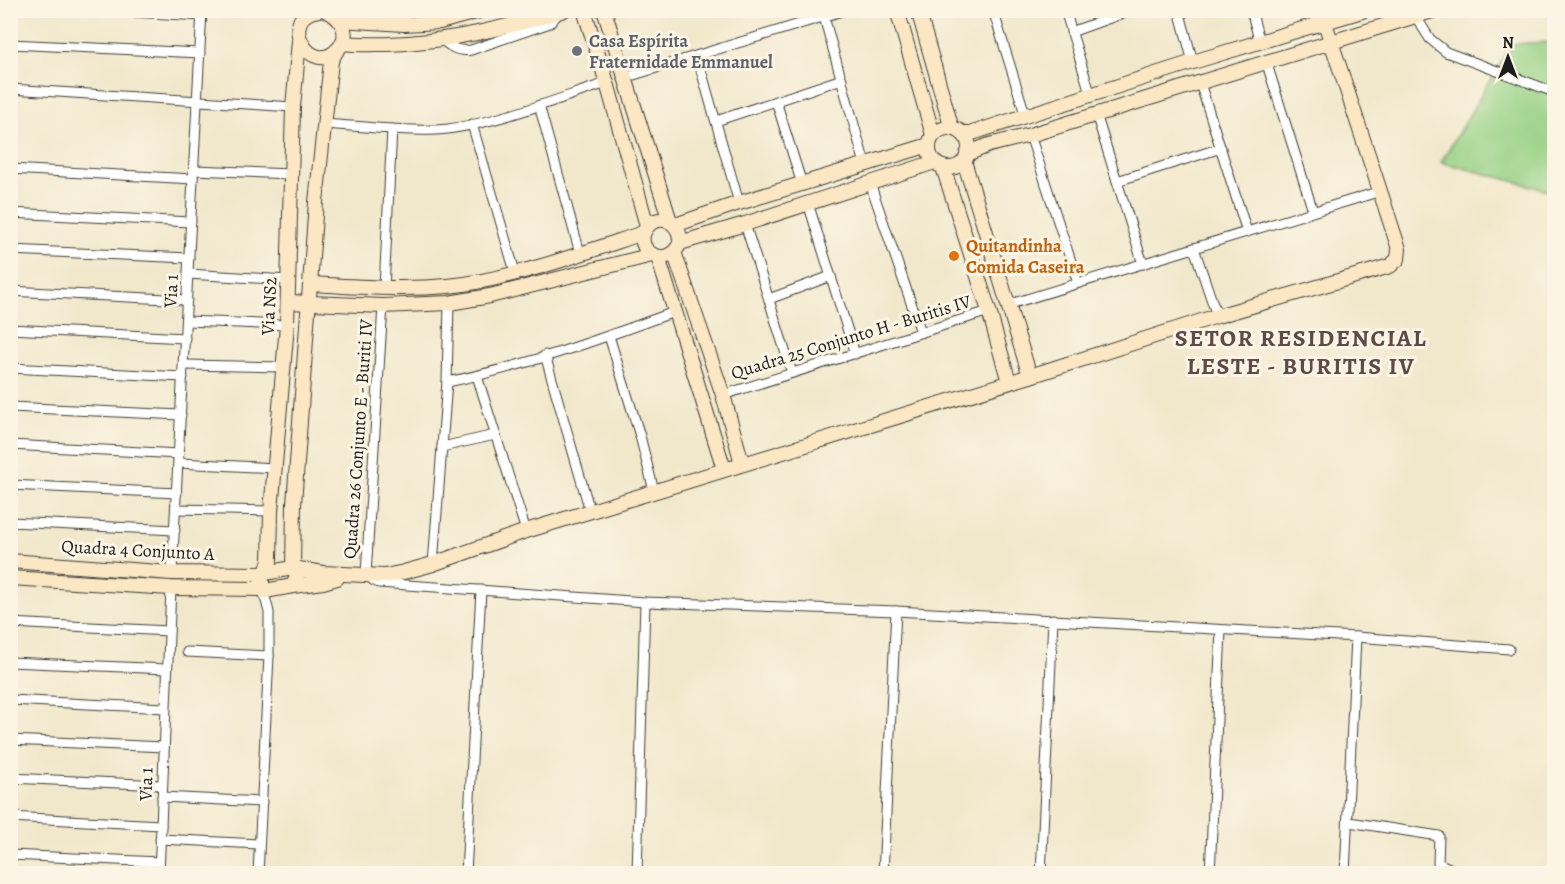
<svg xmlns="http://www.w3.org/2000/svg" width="1565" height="884" viewBox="0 0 1565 884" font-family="Alegreya,serif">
<rect width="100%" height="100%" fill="#fcf5e5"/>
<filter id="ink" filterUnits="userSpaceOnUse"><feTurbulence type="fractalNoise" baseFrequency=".0167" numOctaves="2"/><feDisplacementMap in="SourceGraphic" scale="12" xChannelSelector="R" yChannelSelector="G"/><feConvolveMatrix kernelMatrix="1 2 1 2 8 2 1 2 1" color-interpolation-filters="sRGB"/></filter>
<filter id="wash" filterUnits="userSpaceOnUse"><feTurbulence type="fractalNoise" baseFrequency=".008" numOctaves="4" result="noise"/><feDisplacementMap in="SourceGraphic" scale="24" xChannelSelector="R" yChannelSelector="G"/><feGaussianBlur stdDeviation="1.35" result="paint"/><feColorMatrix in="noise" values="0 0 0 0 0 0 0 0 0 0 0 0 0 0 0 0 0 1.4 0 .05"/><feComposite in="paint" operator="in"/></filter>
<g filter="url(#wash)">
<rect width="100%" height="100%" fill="#f1e8cc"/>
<path fill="#97d185" stroke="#5a7650" stroke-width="1.5" d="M 1554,42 L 1554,192 L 1441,162 L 1512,44 Z"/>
</g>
<g filter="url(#ink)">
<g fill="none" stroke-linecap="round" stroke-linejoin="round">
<defs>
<g id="street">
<path d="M 96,10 L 202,16"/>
<path d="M 993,10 L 1026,117"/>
<path d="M 1065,10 L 1091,96"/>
<path d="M 1179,10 L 1193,62"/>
<path d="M 1251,10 L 1260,43"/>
<path d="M 824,17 L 865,164"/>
<path d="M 1416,17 L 1430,39 L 1446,52 L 1554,92"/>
<path d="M 1071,32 L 1132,10"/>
<path d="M 442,40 C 452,48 458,52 471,50 L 550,23 L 560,12"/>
<path d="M 10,44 L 200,53"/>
<path d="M 697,56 L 739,203"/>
<path d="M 1266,61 L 1313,211"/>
<path d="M 624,78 L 845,10"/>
<path d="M 1200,83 L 1247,232"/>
<path d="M 10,89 L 293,107"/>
<path d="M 776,101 L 802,184"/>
<path d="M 539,105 L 580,253"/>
<path d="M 1096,114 L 1143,264"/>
<path d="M 716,121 L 842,79"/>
<path d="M 323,124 C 361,126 411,133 448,129 C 500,122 557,99 607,83"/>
<path d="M 472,124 L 515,272"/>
<path d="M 1030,135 L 1078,283"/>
<path d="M 10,169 L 193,179"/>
<path d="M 194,170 L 291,174"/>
<path d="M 1117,181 L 1221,148"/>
<path d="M 870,183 L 921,332"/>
<path d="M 808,203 L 855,354"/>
<path d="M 10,213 L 191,222"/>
<path d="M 745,224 L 792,373"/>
<path d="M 1194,248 L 1217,316"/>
<path d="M 10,250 L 189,258"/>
<path d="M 188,274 L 288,280"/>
<path d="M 384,289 L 392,129"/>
<path d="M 10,291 L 187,300"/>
<path d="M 769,299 L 831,276"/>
<path d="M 1007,305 L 1381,191"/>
<path d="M 383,306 L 366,574 L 374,581 L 379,583 L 645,602 L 896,611 L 1356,637 L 1509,649"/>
<path d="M 186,321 L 287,325"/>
<path d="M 10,329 L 185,338"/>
<path d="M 609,336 L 640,436 L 654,491"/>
<path d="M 545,355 L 590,511"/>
<path d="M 184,365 L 283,367"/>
<path d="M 10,368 L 183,377"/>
<path d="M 477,376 L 526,531"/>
<path d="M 447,382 C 524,367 600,339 674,312"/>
<path d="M 723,395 L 989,311"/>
<path d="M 10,407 L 181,415"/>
<path d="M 10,445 L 179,454"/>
<path d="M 442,447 L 495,435"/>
<path d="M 179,463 L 275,468"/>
<path d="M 10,485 L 177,493"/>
<path d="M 176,509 L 271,511"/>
<path d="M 10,522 L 175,530"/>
<path d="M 433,564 L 447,382 L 449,303"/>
<path d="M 172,573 L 202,10"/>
<path d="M 10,623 L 169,631"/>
<path d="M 187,652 L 269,656"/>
<path d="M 10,662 L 167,669"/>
<path d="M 10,700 L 165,708"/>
<path d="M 10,740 L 164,747"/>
<path d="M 10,778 L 162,785"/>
<path d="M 162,797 L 262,802"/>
<path d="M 10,817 L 161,825"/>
<path d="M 1349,822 L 1439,836 L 1438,863 L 1463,874"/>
<path d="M 160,839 L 259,844"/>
<path d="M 10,855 L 159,862"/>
<path d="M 159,874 L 171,588"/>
<path d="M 258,874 L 269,656 L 269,612 L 263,590"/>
<path d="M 466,874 L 481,590"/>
<path d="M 637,874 L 645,602"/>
<path d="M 883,874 L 896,611"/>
<path d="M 1041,874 L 1053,619"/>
<path d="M 1210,874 L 1221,630"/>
<path d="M 1345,874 L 1356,637"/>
</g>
<g id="secondary">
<path d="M 319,10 C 275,15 311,81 339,48 C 352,33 340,16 325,10"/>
<path d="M 584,10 L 607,83 L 647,226"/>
<path d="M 604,10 L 670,221"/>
<path d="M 897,10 L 933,135"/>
<path d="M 918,10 L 952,129"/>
<path d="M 340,20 L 404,24 L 440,22 L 483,10"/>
<path d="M 342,43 C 358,45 373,44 388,44 C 449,42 506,28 564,10"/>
<circle cx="949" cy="148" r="20"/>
<path d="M 962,133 L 972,133 L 1193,62 L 1365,10"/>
<path d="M 967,154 L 989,145 L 1030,135 L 1435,10"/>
<path d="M 964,161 L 1030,376"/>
<path d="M 943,167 L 989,311 L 1009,382"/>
<path d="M 675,225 L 739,203 L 929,145"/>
<path d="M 680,243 C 681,226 668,215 652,222 C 624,245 666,275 680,243 L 745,224 L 935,162"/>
<path d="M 674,252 L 723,395 L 742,463"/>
<path d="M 658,257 L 724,469"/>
<path d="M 311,284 C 357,287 402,290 448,286 C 510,280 583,253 643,233"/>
<path d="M 288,302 L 383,306 L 449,303 L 490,296 L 652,255"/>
<path d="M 10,561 L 172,573 L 264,574"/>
<path d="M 293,568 L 294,504 L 316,202 L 331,61 L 337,50"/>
<path d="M 293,568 L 299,571 L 293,586 L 265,591 L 262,589 L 262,577 L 265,573 Z"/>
<path d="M 299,569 L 323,573 L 385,576 L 404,572 L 433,564 L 526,531 L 1030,376 L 1217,316 L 1390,266 L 1398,259 L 1399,249 L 1325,23"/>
<path d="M 266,572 L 270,561 L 271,511 L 287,325 L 293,107 L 299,41"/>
<path d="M 10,578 L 171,588 L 262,589"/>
<path d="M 293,586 L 323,582 L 337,578"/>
</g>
</defs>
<use href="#street" stroke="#3c3b36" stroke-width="11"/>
<use href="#secondary" stroke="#3c3b36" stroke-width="16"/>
<use href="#street" stroke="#fff" stroke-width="9"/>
<use href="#secondary" stroke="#fbe7c3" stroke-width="14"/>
</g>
</g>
<circle fill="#6b7280" stroke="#fcf5e5" stroke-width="2" cx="577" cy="51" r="6"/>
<circle fill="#e8710a" stroke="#fcf5e5" stroke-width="2" cx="954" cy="256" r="6"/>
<g text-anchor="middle" stroke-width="6" stroke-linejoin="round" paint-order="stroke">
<g font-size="18" font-weight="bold" fill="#5b616d" stroke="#fcf5e5" text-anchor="start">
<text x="589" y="47">Casa Espírita<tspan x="589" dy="21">Fraternidade Emmanuel</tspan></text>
</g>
<g font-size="18" font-weight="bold" fill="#c56008" stroke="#fcf5e5" text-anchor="start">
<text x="966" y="252">Quitandinha<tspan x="966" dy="21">Comida Caseira</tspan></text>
</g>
<g font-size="18" fill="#1c1c1c" stroke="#fcf5e5">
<text transform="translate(171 291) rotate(-87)" y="6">Via 1</text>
<text transform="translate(269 306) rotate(-87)" y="6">Via NS2</text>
<text transform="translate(851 337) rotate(-17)" y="6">Quadra 25 Conjunto H - Buritis IV</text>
<text transform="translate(358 439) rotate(-86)" y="6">Quadra 26 Conjunto E - Buriti IV</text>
<text transform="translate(138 550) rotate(3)" y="6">Quadra 4 Conjunto A</text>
<text transform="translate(146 784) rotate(-88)" y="6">Via 1</text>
</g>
<g font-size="24" font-weight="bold" letter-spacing="1.5" fill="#5e4b49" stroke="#fcf5e5">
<text x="1301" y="346">SETOR RESIDENCIAL<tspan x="1301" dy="28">LESTE - BURITIS IV</tspan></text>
</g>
</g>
<rect width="1565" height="884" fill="none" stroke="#fcf5e5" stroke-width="36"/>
<g transform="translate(1508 57)" stroke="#fcf5e5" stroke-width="4.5" paint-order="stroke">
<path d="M0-4.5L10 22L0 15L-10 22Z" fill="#1c1c1c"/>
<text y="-9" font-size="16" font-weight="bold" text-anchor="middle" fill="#1c1c1c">N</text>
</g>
</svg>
